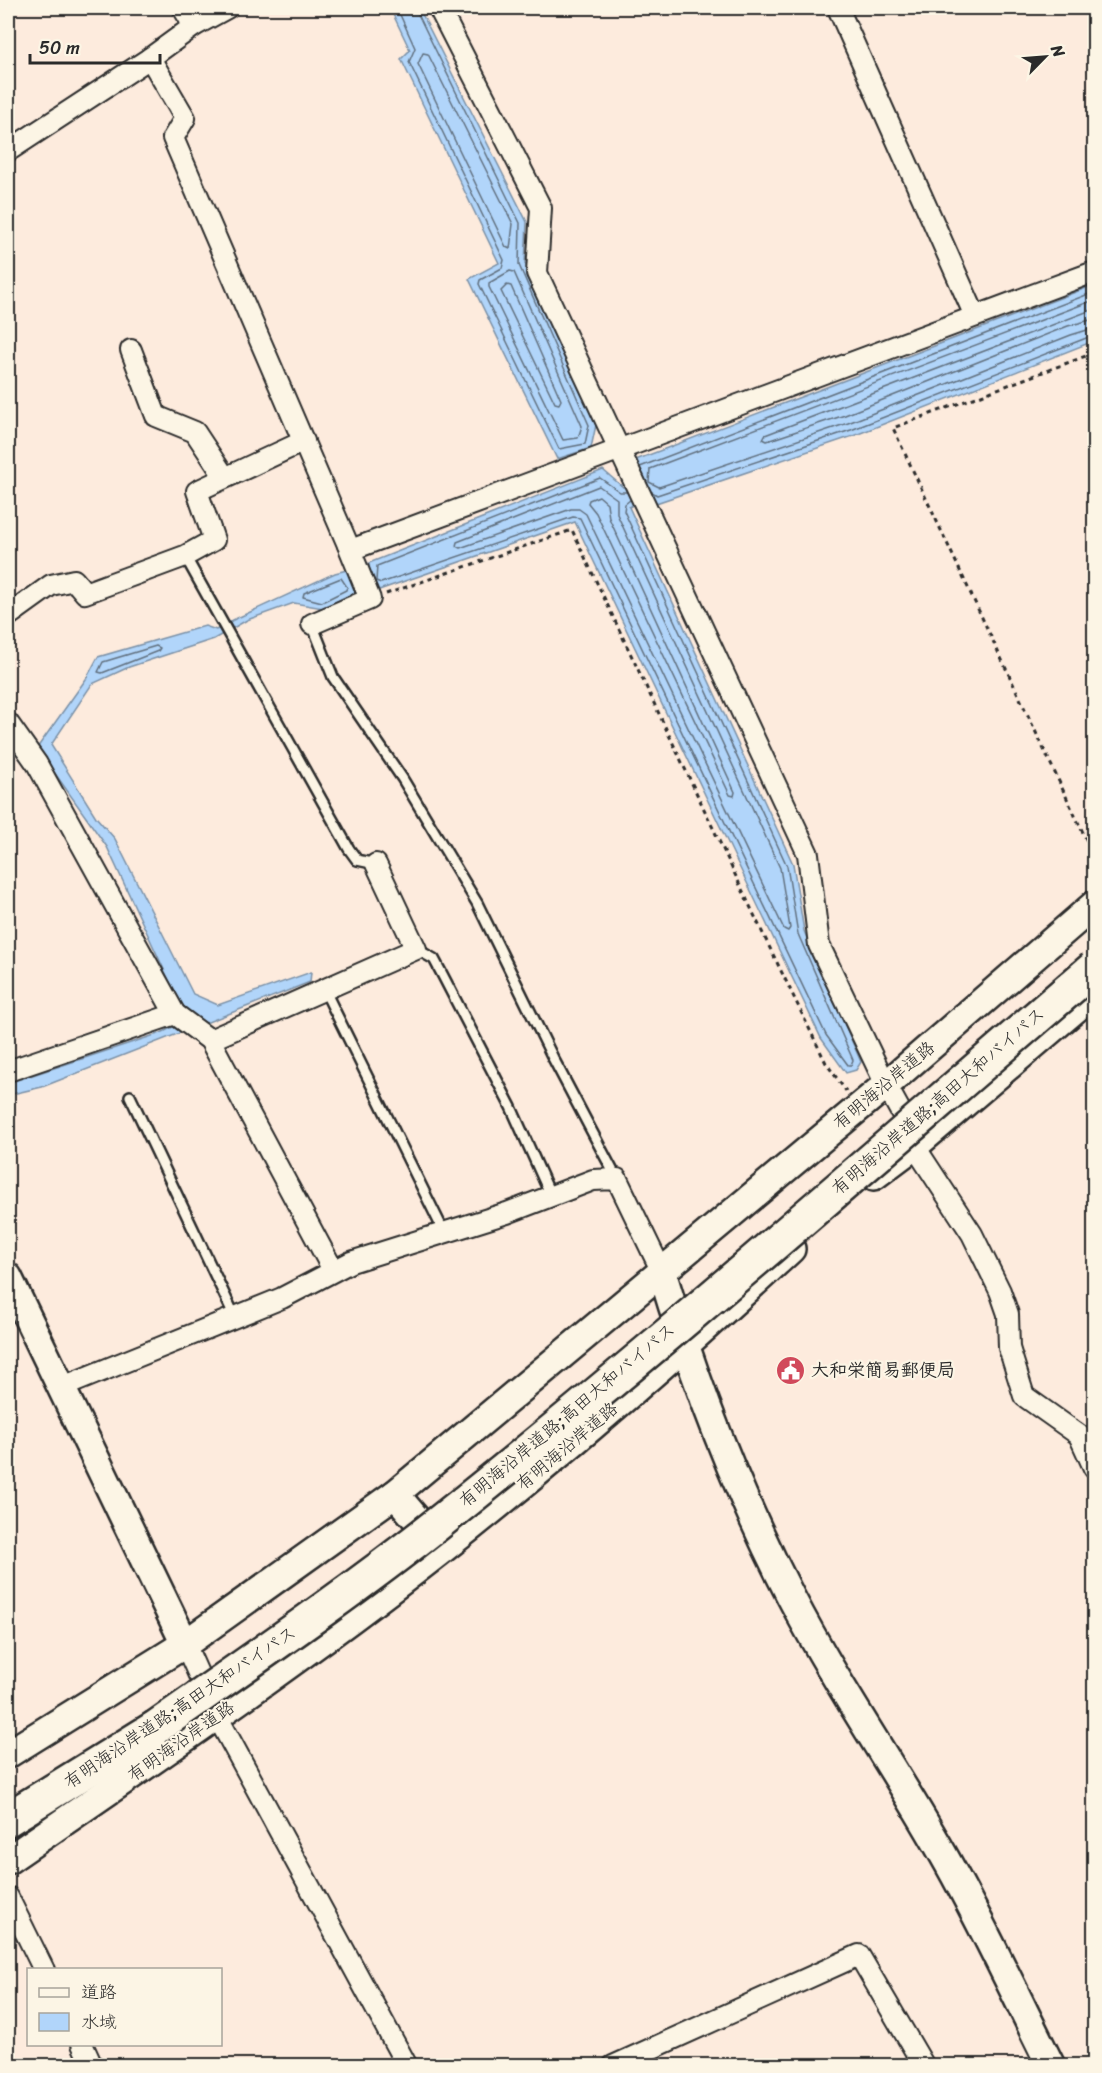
<svg xmlns="http://www.w3.org/2000/svg" width="1102" height="2073" viewBox="0 0 1102 2073" font-family="Sriracha,'Klee One',sans-serif">
<rect width="100%" height="100%" fill="#fdebdd"/>
<filter id="ink" filterUnits="userSpaceOnUse"><feTurbulence type="fractalNoise" baseFrequency=".0167" numOctaves="2"/><feDisplacementMap in="SourceGraphic" scale="12" xChannelSelector="R" yChannelSelector="G"/><feConvolveMatrix kernelMatrix="1 2 1 2 8 2 1 2 1" color-interpolation-filters="sRGB"/></filter>
<g filter="url(#ink)">
<g fill="#b1d5fa" stroke="#7b91a7" stroke-width="1.5">
<path d="M 390,8 L 419,8 L 527,222 L 525,263 L 596,425 L 591,448 L 557,459 L 469,279 L 499,263 L 401,59 L 410,50 Z"/>
<path d="M 1094,285 L 1094,341 L 853,436 L 653,504 L 648,497 L 629,507 L 793,864 L 804,931 L 861,1062 L 856,1070 L 846,1073 L 821,1038 L 575,522 L 376,591 L 371,584 L 323,608 L 294,603 L 247,620 L 214,639 L 129,667 L 92,684 L 51,745 L 96,817 L 115,839 L 193,994 L 218,1005 L 311,972 L 310,982 L 42,1087 L 8,1095 L 8,1083 L 161,1033 L 191,1018 L 174,991 L 107,847 L 37,748 L 86,679 L 98,657 L 205,626 L 216,630 L 233,620 L 335,573 L 347,570 L 353,585 L 370,578 L 369,563 L 603,470 L 623,487 L 635,481 L 633,461 Z"/>
</g>
<g fill="none" stroke-linecap="round" stroke-linejoin="round">
<g stroke="#616f7e" stroke-width="1.5">
<path d="M 397,8 L 415,48 L 409,62 L 504,260 L 502,268 L 480,280 L 479,284 L 559,449 L 585,444 L 589,425 L 519,265 L 520,223 L 415,8"/>
<path d="M 423,53 L 428,54 L 513,224 L 510,249 L 506,247 L 418,64 Z"/>
<path d="M 510,271 L 514,272 L 582,426 L 578,438 L 563,440 L 489,287 L 489,283 Z"/>
<path d="M 507,285 L 511,286 L 561,400 L 559,404 L 555,403 L 501,291 Z"/>
<path d="M 1094,300 L 650,469 L 649,482 L 659,487 L 848,423 L 1071,335 L 1094,328"/>
<path d="M 1094,309 L 765,435 L 763,439 L 767,441 L 845,415 L 1068,326 L 1094,319"/>
<path d="M 640,467 L 1094,292"/>
<path d="M 599,486 L 617,499 L 617,514 L 780,868 L 790,928 L 788,931 L 784,929 L 586,514 L 579,509 L 571,509 L 460,548 L 456,546 L 457,542 Z"/>
<path d="M 627,492 L 620,492 L 600,478 L 377,566 L 376,581 L 381,583 L 573,517 L 580,518 L 826,1035 L 848,1065 L 851,1065 L 853,1060 L 798,934 L 787,866 L 624,511 L 625,504 L 630,500"/>
<path d="M 652,492 L 657,495 L 851,430 L 1094,335"/>
<path d="M 599,496 L 607,503 L 609,518 L 735,792 L 734,796 L 730,795 L 596,513 L 588,503 L 589,500 Z"/>
<path d="M 341,578 L 347,587 L 346,590 L 322,602 L 303,597 L 304,593 Z"/>
<path d="M 156,646 L 160,648 L 158,651 L 102,673 L 98,672 L 103,662 Z"/>
</g>
<defs>
<g id="lane">
<path d="M 185,556 L 349,849 L 357,860 L 376,864"/>
<path d="M 312,624 L 333,677 L 402,778 L 477,903 L 553,1058 L 617,1179"/>
<path d="M 416,949 L 434,959 L 442,974 L 511,1107 L 551,1196"/>
<path d="M 324,989 L 444,1232"/>
<path d="M 130,1096 L 235,1317"/>
</g>
<g id="street">
<path d="M 183,8 L 194,26"/>
<path d="M 439,8 L 541,208 L 537,273 L 808,854 L 819,945 L 886,1085 L 918,1143 L 919,1153 L 972,1234 L 1000,1291 L 1008,1314 L 1009,1348 L 1024,1396 L 1079,1435 L 1094,1468"/>
<path d="M 838,8 L 975,316"/>
<path d="M 150,58 L 185,118 L 173,138 L 348,545 L 356,548 L 1094,272"/>
<path d="M 8,151 L 150,58 L 194,26 L 227,8"/>
<path d="M 131,350 L 156,416 L 195,432 L 224,476"/>
<path d="M 8,616 L 51,585 L 74,580 L 85,593 L 185,556 L 214,540 L 197,491 L 304,441"/>
<path d="M 312,624 L 370,599 L 348,545"/>
<path d="M 8,723 L 37,764 L 175,1014 L 210,1040 L 333,1270"/>
<path d="M 210,1040 L 416,949 L 376,864"/>
<path d="M 8,1071 L 175,1014"/>
<path d="M 60,1388 L 282,1298 L 351,1262 L 507,1213 L 593,1180 L 617,1179 L 662,1272"/>
<path d="M 185,1644 L 217,1716 L 407,2066"/>
<path d="M 8,1897 L 44,1970"/>
<path d="M 82,2044 L 92,2066"/>
<path d="M 613,2066 L 859,1955 L 924,2066"/>
</g>
<g id="secondary">
<path d="M 874,1176 L 918,1143 L 1094,993"/>
<path d="M 662,1272 C 695,1383 738,1494 791,1597 C 838,1688 898,1773 948,1863 C 985,1929 1017,1998 1051,2066"/>
<path d="M 8,1277 L 185,1644"/>
<path d="M 395,1494 L 441,1548"/>
<path d="M 8,1754 L 185,1644 L 395,1494 L 886,1085 L 1094,905"/>
<path d="M 8,1860 C 155,1759 303,1659 443,1549 C 563,1454 679,1353 791,1249"/>
</g>
<path id="highway" d="M 8,1819 L 155,1728"/>
</defs>
<use href="#lane" stroke="#2b2b2b" stroke-width="14"/>
<use href="#street" stroke="#2b2b2b" stroke-width="24"/>
<use href="#secondary" stroke="#2b2b2b" stroke-width="32"/>
<use href="#highway" stroke="#2b2b2b" stroke-width="38"/>
<g stroke="#2b2b2b" stroke-width="3" stroke-dasharray="4.5 4.5" stroke-linecap="butt">
<path d="M 1094,353 L 893,428 L 1094,856"/>
<path d="M 386,594 L 572,530 L 766,940 L 826,1063 L 846,1091"/>
</g>
<use href="#lane" stroke="#fcf5e5" stroke-width="9"/>
<use href="#street" stroke="#fcf5e5" stroke-width="20"/>
<use href="#secondary" stroke="#fcf5e5" stroke-width="27"/>
<use href="#highway" stroke="#fcf5e5" stroke-width="33"/>
<defs>
<path id="highway-bridge" d="M 155,1728 C 249,1662 345,1597 436,1525 C 661,1346 876,1155 1094,968"/>
</defs>
<use href="#highway-bridge" stroke="#2b2b2b" stroke-width="38" stroke-linecap="butt"/>
<use href="#highway-bridge" stroke="#fcf5e5" stroke-width="33"/>
</g>
</g>
<defs>
<symbol id="civic-disc" viewBox="-11 -11 22 22"><circle r="9.5" fill="#d1495b" stroke="#fcf5e5"/><path d="M-.6-6.5H3V-4.5H.6V-3L4-1V1h2V6H-6V1h2V-1L-.6-3ZM-1.2 2.5V6h2.4V2.5Z" fill="#fff"/></symbol>
</defs>
<g fill-rule="evenodd">
<use href="#civic-disc" x="774" y="1354" width="33" height="33"/>
</g>
<g text-anchor="middle" stroke-width="4.5" stroke-linejoin="round" paint-order="stroke">
<g font-size="18" fill="#2b2b2b" stroke="#fcf5e5">
<text transform="translate(884 1085) rotate(-40)" y="6">有明海沿岸道路</text>
<text transform="translate(938 1101) rotate(-41)" y="6">有明海沿岸道路;高田大和バイパス</text>
<text transform="translate(567 1415) rotate(-40)" y="6">有明海沿岸道路;高田大和バイパス</text>
<text transform="translate(567 1446) rotate(-40)" y="6">有明海沿岸道路</text>
<text transform="translate(180 1707) rotate(-34)" y="6">有明海沿岸道路;高田大和バイパス</text>
<text transform="translate(181 1741) rotate(-35)" y="6">有明海沿岸道路</text>
</g>
<g font-size="18" font-weight="bold" fill="#2b2b2b" stroke="#fcf5e5" text-anchor="start">
<text x="811" y="1376">大和栄簡易郵便局</text>
</g>
</g>
<rect width="1102" height="2073" fill="none" stroke="#fcf5e5" stroke-width="30"/>
<rect x="15" y="15" width="1072" height="2043" fill="none" stroke="#2b2b2b" stroke-width="2" filter="url(#ink)"/>
<rect x="27" y="1968" width="195" height="78" fill="#fcf5e5" stroke="#a8a49b" stroke-width="1.5"/>
<rect x="39" y="1988" width="30" height="9" fill="#fcf5e5" stroke="#a8a49b" stroke-width="1.5"/>
<text x="81" y="1998" font-size="18" fill="#2b2b2b">道路</text>
<rect x="39" y="2013" width="30" height="18" fill="#b1d5fa" stroke="#a8a49b" stroke-width="1.5"/>
<text x="81" y="2028" font-size="18" fill="#2b2b2b">水域</text>
<g transform="translate(1045 57) rotate(65)" stroke="#fcf5e5" stroke-width="4.5" paint-order="stroke">
<path d="M0-4.5L10 22L0 15L-10 22Z" fill="#2b2b2b"/>
<text y="-9" font-size="16" font-weight="bold" text-anchor="middle" fill="#2b2b2b">N</text>
</g>
<path d="M30 54v9h130v-9" fill="none" stroke="#2b2b2b" stroke-width="3"/>
<text x="39" y="54" font-size="18" fill="#2b2b2b" stroke="#fcf5e5" stroke-width="4.5" paint-order="stroke">50 m</text>
</svg>
